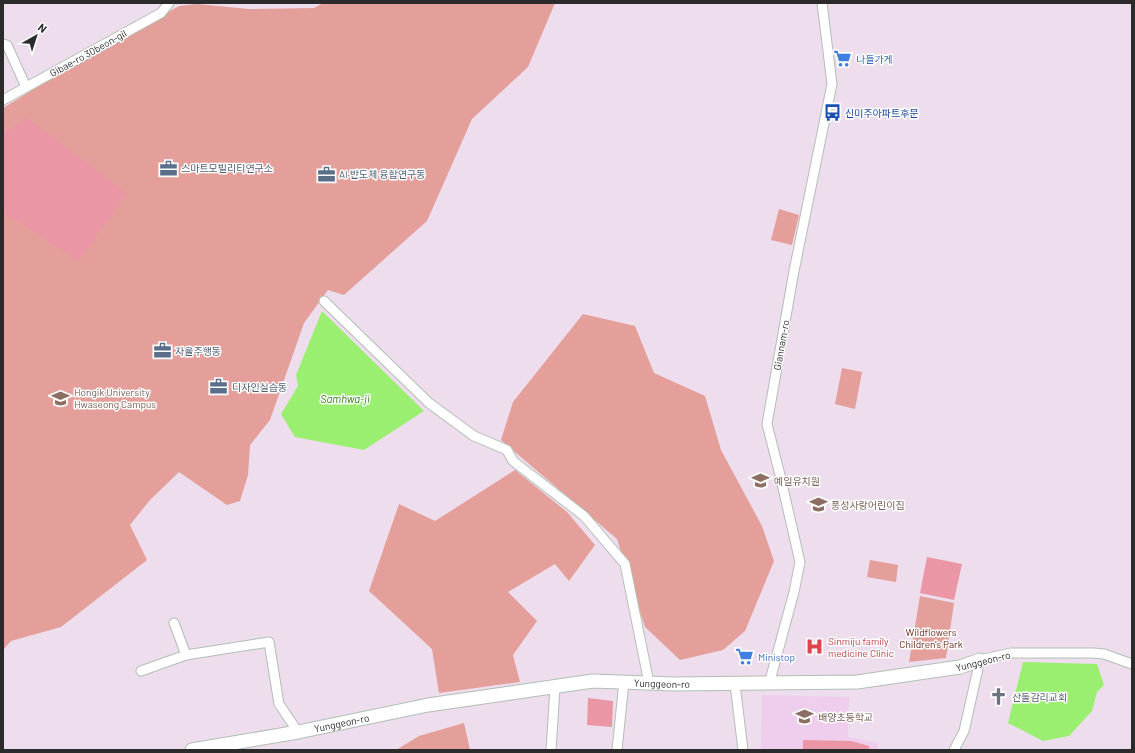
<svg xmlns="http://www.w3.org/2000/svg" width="1135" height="753" viewBox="0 0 1135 753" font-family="Barlow,'Noto Sans KR',sans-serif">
<rect width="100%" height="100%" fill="#eddded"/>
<path fill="#efcdec" d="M 762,695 L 849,697 L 848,737 L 878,743 L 878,750 L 761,750 Z"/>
<g fill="#e49f9a">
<path d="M 323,3 L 555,3 L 528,67 L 472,119 L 427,221 L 344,295 L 328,290 L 304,323 L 270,420 L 250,445 L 248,475 L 240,501 L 227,505 L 179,472 L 150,500 L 130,525 L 147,560 L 61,627 L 11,641 L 3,650 L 3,108 L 60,73 L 179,6 L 197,4 L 249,9 L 314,8 Z"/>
<path d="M 779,209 L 799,215 L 792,245 L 771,240 Z"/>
<path d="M 583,314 L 635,326 L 654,373 L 705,396 L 721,450 L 762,526 L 774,561 L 745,631 L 723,650 L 680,660 L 645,627 L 617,539 L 501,440 L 513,402 Z"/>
<path d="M 842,368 L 862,372 L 855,409 L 835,404 Z"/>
<path d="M 515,470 L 567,512 L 595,545 L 569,581 L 555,564 L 508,592 L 537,621 L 513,655 L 520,682 L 439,693 L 432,649 L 369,591 L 399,504 L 435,521 Z"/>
<path d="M 870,560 L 898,565 L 896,582 L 867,577 Z"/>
<path d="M 920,596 L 954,603 L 946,658 L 909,662 Z"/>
<path d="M 464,723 L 470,750 L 396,750 L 419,736 Z"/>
</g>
<g fill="#eb96a4">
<path d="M 26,117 L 127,193 L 79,261 L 3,212 L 3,135 Z"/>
<path d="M 927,557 L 962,564 L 954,600 L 920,593 Z"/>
<path d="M 588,698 L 613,701 L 612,727 L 587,725 Z"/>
<path d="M 803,740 L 851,741 L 869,746 L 869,750 L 803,750 Z"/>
</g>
<g fill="#9aef70">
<path d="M 322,311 L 424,411 L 364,450 L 295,437 L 281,414 L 298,386 L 296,375 Z"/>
<path d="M 1023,662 L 1097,664 L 1104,685 L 1097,692 L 1092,711 L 1069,736 L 1043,741 L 1008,723 Z"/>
</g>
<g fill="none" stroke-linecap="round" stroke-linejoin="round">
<defs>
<g id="street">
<path d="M 3,44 L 7,45 L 26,87"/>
<path d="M 3,100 L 161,13 L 169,3"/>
<path d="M 324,301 L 429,403 L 474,436 L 507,450 L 513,461 L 584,516 L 625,564 L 649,683"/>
<path d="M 174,623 L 186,655"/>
<path d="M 141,671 L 186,655 L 269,642 L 279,704 L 298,732"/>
<path d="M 735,684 L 743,750"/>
<path d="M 769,684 L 794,592 L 800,562 L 780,475 L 767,424 L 794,271 L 832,84 L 822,3"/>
<path d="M 551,750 L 555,688"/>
<path d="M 617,750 L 624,682"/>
<path d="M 954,750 L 964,731 L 980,660 L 1011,653 L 1093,653 L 1104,654 L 1132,664"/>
</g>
<g id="secondary">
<path id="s1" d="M 192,750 L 298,732 L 428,705 L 593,681 L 674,684 L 857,682 L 960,667 L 980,660"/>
</g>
</defs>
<use href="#street" stroke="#b1bfb4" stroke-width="11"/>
<use href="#secondary" stroke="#b1bfb4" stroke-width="15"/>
<use href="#street" stroke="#fff" stroke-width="9"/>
<use href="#secondary" stroke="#fff" stroke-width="13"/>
</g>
<defs>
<symbol id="supermarket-bare" viewBox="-9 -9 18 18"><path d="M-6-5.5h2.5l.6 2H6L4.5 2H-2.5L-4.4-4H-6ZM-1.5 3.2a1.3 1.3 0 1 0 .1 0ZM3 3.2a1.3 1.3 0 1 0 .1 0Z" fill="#3f7fe0" stroke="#fff" stroke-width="2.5" paint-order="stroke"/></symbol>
<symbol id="bus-bare" viewBox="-9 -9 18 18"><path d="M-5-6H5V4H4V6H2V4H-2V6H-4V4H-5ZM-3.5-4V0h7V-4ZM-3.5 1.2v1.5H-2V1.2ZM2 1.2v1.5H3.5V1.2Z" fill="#1a4fb4" stroke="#fff" stroke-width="2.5" paint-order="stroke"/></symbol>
<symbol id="office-bare" viewBox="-9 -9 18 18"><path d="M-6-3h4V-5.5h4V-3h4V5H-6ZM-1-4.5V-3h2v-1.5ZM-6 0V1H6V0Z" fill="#5c6f8a" stroke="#fff" stroke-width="2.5" paint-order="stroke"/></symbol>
<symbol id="university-bare" viewBox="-9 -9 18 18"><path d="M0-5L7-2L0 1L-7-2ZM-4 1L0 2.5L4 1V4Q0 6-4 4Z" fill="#8d6e63" stroke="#fff" stroke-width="2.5" paint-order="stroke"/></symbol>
<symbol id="school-bare" viewBox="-9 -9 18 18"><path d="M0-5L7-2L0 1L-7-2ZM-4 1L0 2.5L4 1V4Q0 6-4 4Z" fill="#8d6e63" stroke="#fff" stroke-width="2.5" paint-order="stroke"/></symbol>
<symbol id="hospital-bare" viewBox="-9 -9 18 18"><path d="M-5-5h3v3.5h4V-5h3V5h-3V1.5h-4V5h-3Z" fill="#e0444e" stroke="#fff" stroke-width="2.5" paint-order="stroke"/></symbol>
<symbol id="church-bare" viewBox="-9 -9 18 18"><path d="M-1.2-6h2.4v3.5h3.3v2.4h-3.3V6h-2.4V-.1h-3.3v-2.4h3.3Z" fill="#6b7280" stroke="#fff" stroke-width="2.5" paint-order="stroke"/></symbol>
</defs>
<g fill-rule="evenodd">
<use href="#supermarket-bare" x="830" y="46" width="25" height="25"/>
<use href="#bus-bare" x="820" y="100" width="25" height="25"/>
<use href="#office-bare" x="156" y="156" width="25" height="25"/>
<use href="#office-bare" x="314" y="162" width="25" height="25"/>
<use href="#office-bare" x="150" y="338" width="25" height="25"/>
<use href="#office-bare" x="206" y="374" width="25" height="25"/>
<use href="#university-bare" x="48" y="386" width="25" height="25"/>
<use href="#school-bare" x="748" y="468" width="25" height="25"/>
<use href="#school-bare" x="806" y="492" width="25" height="25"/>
<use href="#hospital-bare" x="802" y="634" width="25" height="25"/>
<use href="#supermarket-bare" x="732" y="644" width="25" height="25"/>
<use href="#church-bare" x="986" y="684" width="25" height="25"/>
<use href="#school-bare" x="792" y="704" width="25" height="25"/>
</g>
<g text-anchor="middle" stroke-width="3" stroke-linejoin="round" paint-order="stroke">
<g font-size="10" fill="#2b2b2b" stroke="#fff">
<text transform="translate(88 53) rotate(-29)" y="4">Gibae-ro 30beon-gil</text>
<text transform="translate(781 345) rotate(-80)" y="4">Giannam-ro</text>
<text transform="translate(983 661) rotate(-14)" y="4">Yunggeon-ro</text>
<text dy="4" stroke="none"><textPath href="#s1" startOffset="476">Yunggeon-ro</textPath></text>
<text dy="4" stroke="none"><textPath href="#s1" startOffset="152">Yunggeon-ro</textPath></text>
</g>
<g font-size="10" fill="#366cbe" stroke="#fff" text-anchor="start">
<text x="856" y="63">나들가게</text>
<text x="758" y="661">Ministop</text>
</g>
<g font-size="10" fill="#164399" stroke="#fff" text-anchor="start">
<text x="845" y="117">신미주아파트후문</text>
</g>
<g font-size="10" fill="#4e5e75" stroke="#fff" text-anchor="start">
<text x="181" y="172">스마트모빌리티연구소</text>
<text x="339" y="178">AI·반도체 융합연구동</text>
<text x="175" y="355">자율주행동</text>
<text x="232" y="391">디자인실습동</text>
</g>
<g font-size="10" fill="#785e54" stroke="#fff" text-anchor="start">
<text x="74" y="396">Hongik University<tspan x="74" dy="12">Hwaseong Campus</tspan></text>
<text x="774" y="485">예일유치원</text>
<text x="831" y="509">풍성사랑어린이집</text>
<text x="818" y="721">배양초등학교</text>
</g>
<g font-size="10" fill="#692a1a" stroke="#fff">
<text x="931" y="636">Wildflowers<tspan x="931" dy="12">Children's Park</tspan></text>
</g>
<g font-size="10" fill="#be3a42" stroke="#fff" text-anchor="start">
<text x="828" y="645">Sinmiju family<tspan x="828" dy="12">medicine Clinic</tspan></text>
</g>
<g font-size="10" fill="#5b616d" stroke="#fff" text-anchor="start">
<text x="1012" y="701">산돌감리교회</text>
</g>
<g font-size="11" font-style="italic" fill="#2b820e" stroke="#fff">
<text x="345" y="403">Samhwa-ji</text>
</g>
</g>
<rect width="1135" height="753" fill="none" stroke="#2b2b2b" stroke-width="8"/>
<g transform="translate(36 36) rotate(39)" stroke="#ffffff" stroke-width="3" paint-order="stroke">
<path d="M0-3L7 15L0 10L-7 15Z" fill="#2b2b2b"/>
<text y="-6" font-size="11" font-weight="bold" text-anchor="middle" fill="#2b2b2b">N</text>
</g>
</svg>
